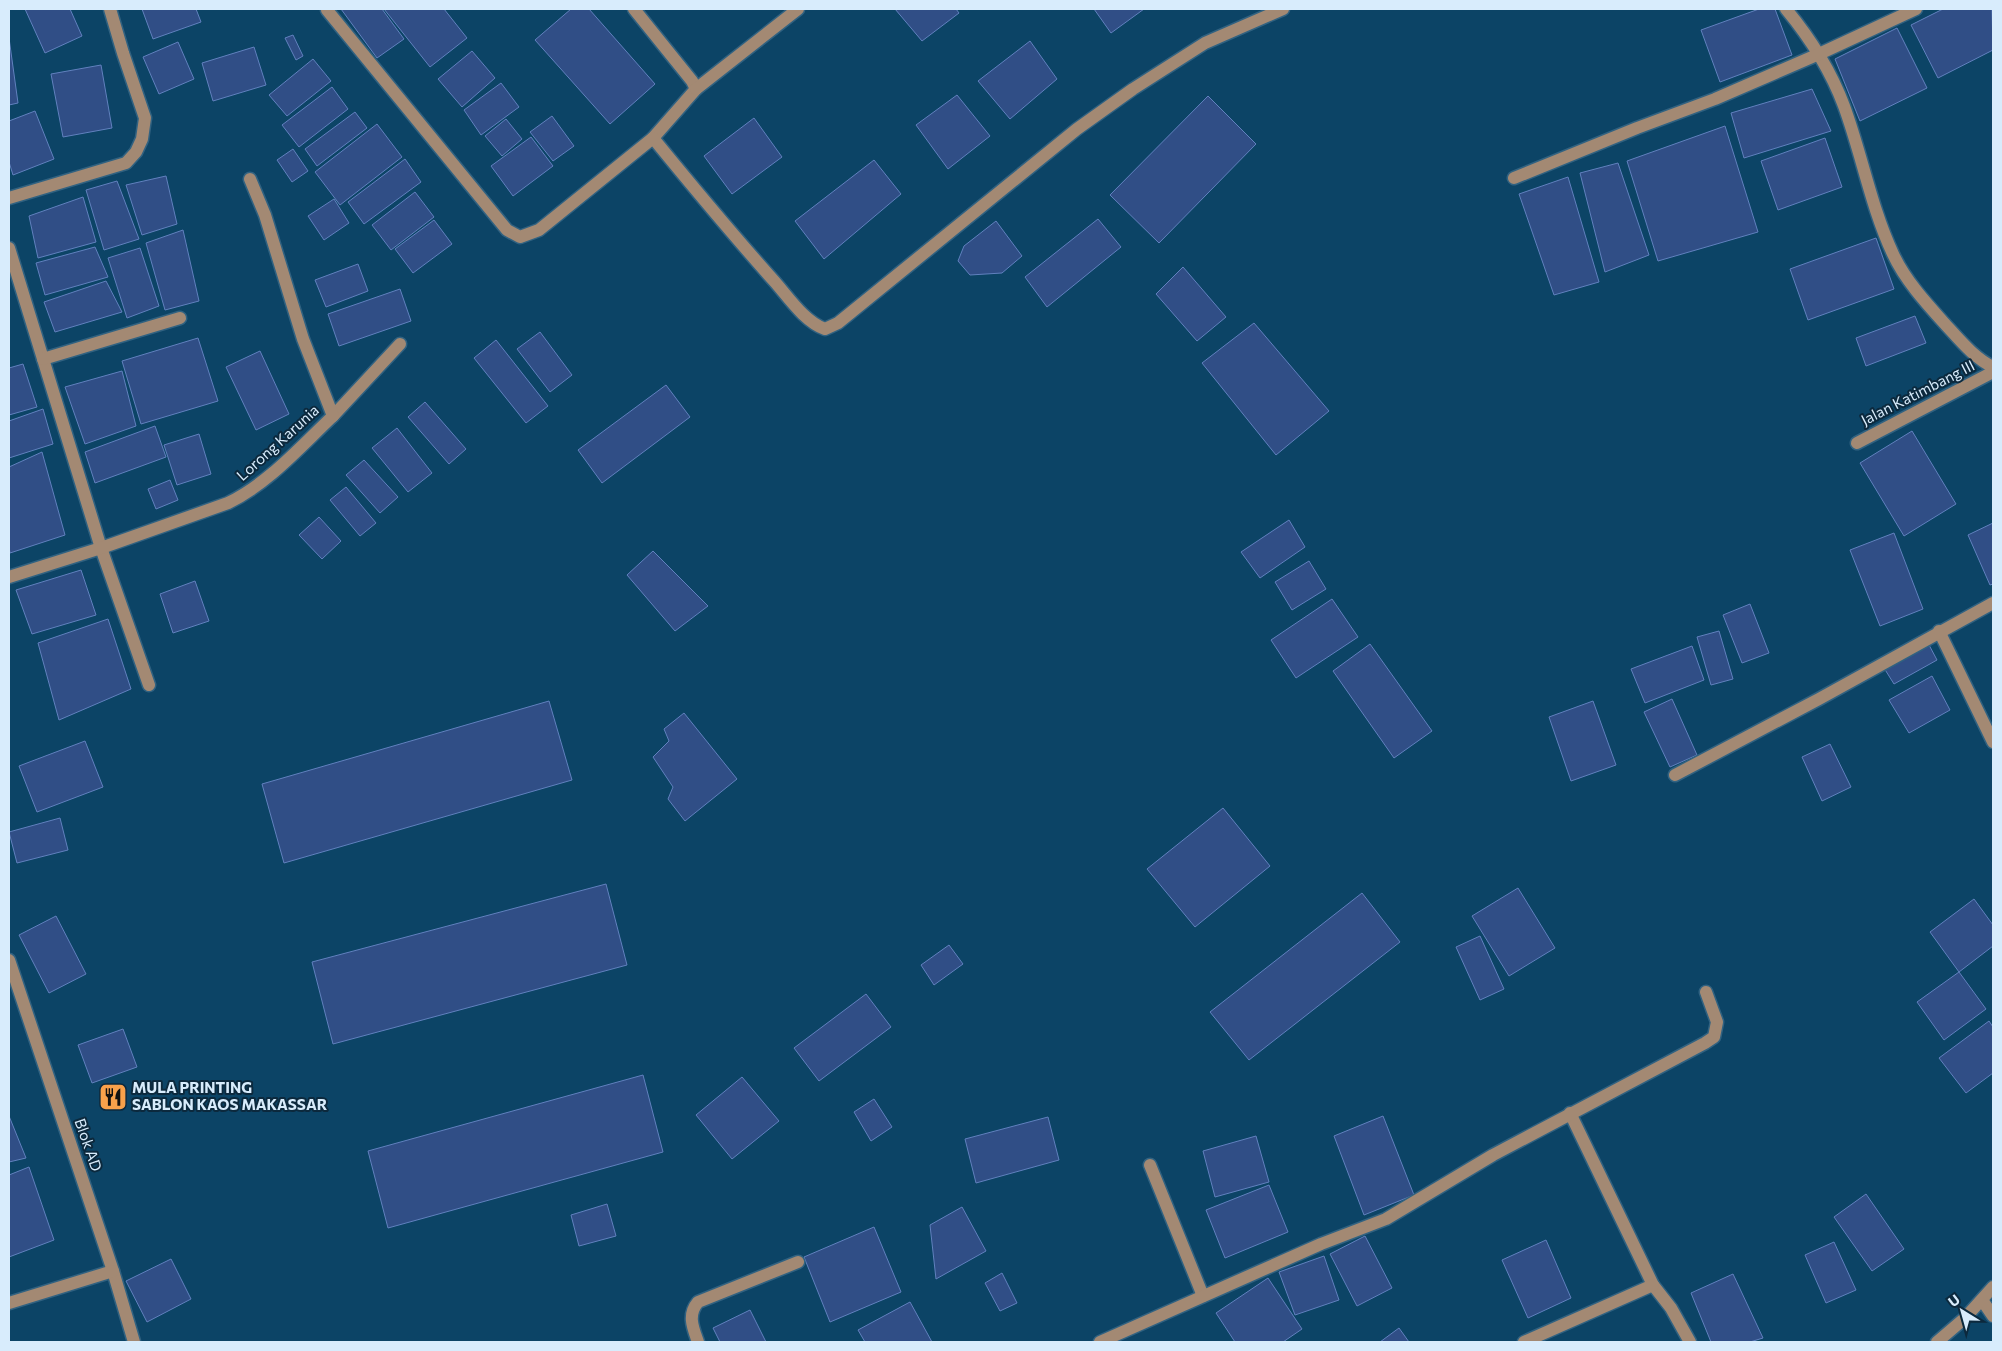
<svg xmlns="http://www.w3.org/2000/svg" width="2002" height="1351" viewBox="0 0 2002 1351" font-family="Commissioner,sans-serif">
<rect width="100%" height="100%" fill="#0c4466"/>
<g fill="#304e86" stroke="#6181be">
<path d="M 25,9 L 70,9 L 82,36 L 45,53 Z"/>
<path d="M 142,9 L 196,9 L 201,22 L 153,39 Z"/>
<path d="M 341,9 L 382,9 L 404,39 L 377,58 Z"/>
<path d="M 384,9 L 444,9 L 467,38 L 430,67 Z"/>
<path d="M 571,9 L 589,9 L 655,84 L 610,124 L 535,40 Z"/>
<path d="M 895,9 L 956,9 L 959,13 L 922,41 Z"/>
<path d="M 1094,9 L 1144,9 L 1111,33 Z"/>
<path d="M 1759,9 L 1775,9 L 1792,55 L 1720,82 L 1701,30 Z"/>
<path d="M 1943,9 L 1992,9 L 1993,50 L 1938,78 L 1911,25 Z"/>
<path d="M 1897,28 L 1927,88 L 1860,121 L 1835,59 Z"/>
<path d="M 293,35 L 303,56 L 296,60 L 285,38 Z"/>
<path d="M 9,38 L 18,103 L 9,105 Z"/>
<path d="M 1030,41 L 1057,79 L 1010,119 L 978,81 Z"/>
<path d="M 178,42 L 194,79 L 159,94 L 143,57 Z"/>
<path d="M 254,47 L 266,85 L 213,101 L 202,63 Z"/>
<path d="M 472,51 L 495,78 L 462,107 L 438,79 Z"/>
<path d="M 313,59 L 331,81 L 287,116 L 269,95 Z"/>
<path d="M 101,65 L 112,128 L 63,137 L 51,74 Z"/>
<path d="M 501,83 L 519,107 L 481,135 L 464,110 Z"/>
<path d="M 332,87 L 348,109 L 299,147 L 282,125 Z"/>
<path d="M 1812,89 L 1831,131 L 1744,158 L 1731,113 Z"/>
<path d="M 957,95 L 990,136 L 948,169 L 916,125 Z"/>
<path d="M 1208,96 L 1256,144 L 1159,243 L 1110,195 Z"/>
<path d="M 35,111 L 54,159 L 13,175 L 9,162 L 9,121 Z"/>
<path d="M 355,112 L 367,128 L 317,166 L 305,149 Z"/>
<path d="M 552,116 L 574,146 L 553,161 L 530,132 Z"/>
<path d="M 754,118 L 782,157 L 732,194 L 704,156 Z"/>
<path d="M 506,119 L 522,139 L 502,156 L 485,136 Z"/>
<path d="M 377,124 L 402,157 L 340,205 L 315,172 Z"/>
<path d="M 1725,126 L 1758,232 L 1658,261 L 1627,161 Z"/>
<path d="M 531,137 L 553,166 L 513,196 L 491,166 Z"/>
<path d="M 1825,138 L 1842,187 L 1778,210 L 1761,161 Z"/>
<path d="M 293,149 L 308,171 L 292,182 L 277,160 Z"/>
<path d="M 405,159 L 421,182 L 364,224 L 348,202 Z"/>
<path d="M 874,160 L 901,194 L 824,259 L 795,221 Z"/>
<path d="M 1618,163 L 1649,255 L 1605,272 L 1580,173 Z"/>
<path d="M 166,176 L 177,224 L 142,235 L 126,185 Z"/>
<path d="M 1568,177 L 1599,282 L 1554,295 L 1519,194 Z"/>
<path d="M 117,181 L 139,239 L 104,250 L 86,190 Z"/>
<path d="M 415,192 L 434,217 L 391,250 L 372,225 Z"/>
<path d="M 83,197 L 96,242 L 38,258 L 29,216 Z"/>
<path d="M 334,199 L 349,223 L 324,240 L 308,216 Z"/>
<path d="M 1098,219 L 1121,247 L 1047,307 L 1025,277 Z"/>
<path d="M 434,220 L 452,244 L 413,273 L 395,249 Z"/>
<path d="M 996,221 L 1022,256 L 1002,273 L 970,275 L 958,261 L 964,246 Z"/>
<path d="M 183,230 L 199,301 L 165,310 L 146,243 Z"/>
<path d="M 1876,238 L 1894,289 L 1808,320 L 1790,269 Z"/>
<path d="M 95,247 L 108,277 L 45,295 L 36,263 Z"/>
<path d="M 140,248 L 159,306 L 127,318 L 108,258 Z"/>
<path d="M 358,264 L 368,291 L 326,307 L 315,280 Z"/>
<path d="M 1183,267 L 1226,317 L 1197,341 L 1156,294 Z"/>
<path d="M 106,281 L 122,312 L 55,332 L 44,302 Z"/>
<path d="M 400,289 L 411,321 L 339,346 L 328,314 Z"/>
<path d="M 1915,316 L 1926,343 L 1866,366 L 1856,338 Z"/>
<path d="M 1254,323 L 1329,411 L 1276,455 L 1202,363 Z"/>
<path d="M 540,332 L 572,375 L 550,392 L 517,349 Z"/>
<path d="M 198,338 L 218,401 L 141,424 L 122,361 Z"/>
<path d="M 496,340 L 548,406 L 526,423 L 474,358 Z"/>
<path d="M 260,351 L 289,414 L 256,430 L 226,367 Z"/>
<path d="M 23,364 L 37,407 L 9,415 L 9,368 Z"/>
<path d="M 122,371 L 136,426 L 85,444 L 65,387 Z"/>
<path d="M 666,385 L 690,417 L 602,483 L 578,450 Z"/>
<path d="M 425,402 L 466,449 L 449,464 L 408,417 Z"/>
<path d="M 43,409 L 53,444 L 9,458 L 9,421 Z"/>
<path d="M 155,426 L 166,457 L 95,483 L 85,452 Z"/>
<path d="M 397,428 L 432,473 L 408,492 L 372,448 Z"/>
<path d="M 1912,431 L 1956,504 L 1904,536 L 1860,463 Z"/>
<path d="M 199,434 L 211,474 L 177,485 L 164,445 Z"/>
<path d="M 42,452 L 65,535 L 10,553 L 9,547 L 9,467 Z"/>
<path d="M 364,460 L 398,497 L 380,513 L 346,475 Z"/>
<path d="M 170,480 L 178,500 L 156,509 L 148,489 Z"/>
<path d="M 346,487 L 376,523 L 360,536 L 330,500 Z"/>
<path d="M 319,517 L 341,541 L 322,559 L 299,535 Z"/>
<path d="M 1289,520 L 1305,547 L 1260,578 L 1241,552 Z"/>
<path d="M 1993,523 L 1993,584 L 1990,585 L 1968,535 Z"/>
<path d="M 1894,533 L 1923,609 L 1880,626 L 1850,550 Z"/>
<path d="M 653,551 L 708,606 L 675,631 L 627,575 Z"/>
<path d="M 1309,561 L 1326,589 L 1292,610 L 1275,582 Z"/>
<path d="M 81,570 L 96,615 L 32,634 L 16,590 Z"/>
<path d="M 195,581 L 209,621 L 173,633 L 160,594 Z"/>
<path d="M 1332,599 L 1358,637 L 1296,678 L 1271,640 Z"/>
<path d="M 1750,604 L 1769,653 L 1742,663 L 1723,615 Z"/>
<path d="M 108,619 L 131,689 L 59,720 L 38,643 Z"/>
<path d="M 1719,631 L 1733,679 L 1711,685 L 1697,637 Z"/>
<path d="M 1928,643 L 1937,660 L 1894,684 L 1884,668 Z"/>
<path d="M 1370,644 L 1432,731 L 1394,758 L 1333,671 Z"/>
<path d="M 1692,646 L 1704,680 L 1645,703 L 1631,669 Z"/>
<path d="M 1932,676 L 1950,710 L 1909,733 L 1889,700 Z"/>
<path d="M 1672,699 L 1697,755 L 1670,767 L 1644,712 Z"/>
<path d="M 549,701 L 572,780 L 284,863 L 262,784 Z"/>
<path d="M 1593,701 L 1616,765 L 1571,781 L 1549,717 Z"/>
<path d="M 684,713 L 737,779 L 685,821 L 668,799 L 673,787 L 653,757 L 669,741 L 664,729 Z"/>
<path d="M 85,741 L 103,787 L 37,812 L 19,766 Z"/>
<path d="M 1830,744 L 1851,787 L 1822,801 L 1802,757 Z"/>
<path d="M 1223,808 L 1270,866 L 1195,927 L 1147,869 Z"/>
<path d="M 60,818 L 68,850 L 17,863 L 9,832 Z"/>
<path d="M 606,884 L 627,965 L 333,1044 L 312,962 Z"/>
<path d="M 1518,888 L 1555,948 L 1509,976 L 1472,916 Z"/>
<path d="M 1362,893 L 1400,942 L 1249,1060 L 1210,1012 Z"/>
<path d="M 1974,899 L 1993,925 L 1993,946 L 1959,972 L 1930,932 Z"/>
<path d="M 56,916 L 86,974 L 49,993 L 19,935 Z"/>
<path d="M 1480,936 L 1504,989 L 1480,1000 L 1456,947 Z"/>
<path d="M 949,945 L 963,964 L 934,985 L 921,965 Z"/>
<path d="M 1959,972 L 1986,1009 L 1944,1040 L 1917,1002 Z"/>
<path d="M 866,994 L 891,1027 L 819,1081 L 794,1048 Z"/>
<path d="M 1989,1021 L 1993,1027 L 1993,1073 L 1966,1093 L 1939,1058 Z"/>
<path d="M 123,1029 L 137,1067 L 92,1083 L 78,1045 Z"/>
<path d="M 643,1075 L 663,1152 L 388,1228 L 368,1151 Z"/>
<path d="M 742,1077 L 779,1121 L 732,1159 L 696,1115 Z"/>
<path d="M 874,1099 L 892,1127 L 871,1141 L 854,1112 Z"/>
<path d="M 9,1116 L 26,1158 L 9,1162 Z"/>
<path d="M 1383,1116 L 1414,1195 L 1364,1215 L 1334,1136 Z"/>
<path d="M 1048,1117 L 1059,1160 L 976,1183 L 965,1139 Z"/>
<path d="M 1256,1136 L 1269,1182 L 1215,1197 L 1203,1151 Z"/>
<path d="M 29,1167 L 54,1240 L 9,1257 L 9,1175 Z"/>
<path d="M 1269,1185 L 1288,1232 L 1225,1258 L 1206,1210 Z"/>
<path d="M 1866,1194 L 1904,1249 L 1872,1271 L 1834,1217 Z"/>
<path d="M 607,1204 L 616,1236 L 579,1246 L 571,1215 Z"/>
<path d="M 962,1207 L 986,1251 L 936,1279 L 930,1225 Z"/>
<path d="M 874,1227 L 901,1292 L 830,1322 L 804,1257 Z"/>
<path d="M 1365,1236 L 1392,1288 L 1357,1306 L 1330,1254 Z"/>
<path d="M 1546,1240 L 1571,1298 L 1528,1318 L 1502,1260 Z"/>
<path d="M 1834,1242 L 1856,1290 L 1826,1303 L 1805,1255 Z"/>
<path d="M 1324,1256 L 1339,1300 L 1295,1315 L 1279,1272 Z"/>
<path d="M 171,1259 L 191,1299 L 147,1322 L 126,1281 Z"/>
<path d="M 1002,1273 L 1017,1303 L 1000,1311 L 985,1283 Z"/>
<path d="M 1733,1274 L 1763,1338 L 1750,1342 L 1711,1342 L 1691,1293 Z"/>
<path d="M 1268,1278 L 1302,1329 L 1283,1342 L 1235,1342 L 1216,1313 Z"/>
<path d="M 910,1302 L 932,1342 L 865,1342 L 858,1330 Z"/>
<path d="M 750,1310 L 766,1342 L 720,1342 L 713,1328 Z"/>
<path d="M 1399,1328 L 1409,1342 L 1380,1342 Z"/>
</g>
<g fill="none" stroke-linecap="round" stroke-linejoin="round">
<defs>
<g id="minor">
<path d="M 634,9 L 692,81 L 696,89 L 653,138"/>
<path d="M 1786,9 C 1810,38 1831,71 1844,106 C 1862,155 1871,207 1893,254 C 1905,280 1926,303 1945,324 C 1959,339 1974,358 1993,367"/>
<path d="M 327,10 L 507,230 L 520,237 L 539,230 L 653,138 C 693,187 733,235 775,282 C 789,298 805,322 825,329 L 838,323 L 1077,129 L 1133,89 L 1205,43 L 1283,9"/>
<path d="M 696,89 L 798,9"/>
<path d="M 1514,178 L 1637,128 L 1715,99 L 1819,54 L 1916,9"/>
<path d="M 9,198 L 126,163 L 136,152 L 142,139 L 145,118 L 123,53 L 110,9"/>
<path d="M 9,248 L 101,548 L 149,685"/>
<path d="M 43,359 L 180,318"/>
<path d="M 333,416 L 400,344"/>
<path d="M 1857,443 L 1993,372"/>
<path d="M 9,577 L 101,548 L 228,503 C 269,483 300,447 333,416 L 303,339 L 265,215 L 250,179"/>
<path d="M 1939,631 L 1993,742"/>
<path d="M 1675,775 L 1819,699 L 1993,603"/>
<path d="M 9,960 L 113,1271 L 134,1342"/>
<path d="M 1570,1113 L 1653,1285 L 1671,1308 L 1690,1342"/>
<path d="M 1150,1165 L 1203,1296"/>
<path d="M 1982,1300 L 1993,1316"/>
<path d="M 9,1303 L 113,1271"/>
<path d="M 698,1342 C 693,1328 687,1315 698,1302 L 798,1262"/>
<path d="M 1100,1342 L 1321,1244 L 1386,1219 L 1493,1155 L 1705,1043 L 1714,1037 L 1717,1022 L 1706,992"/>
<path d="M 1524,1342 L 1653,1285"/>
<path d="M 1937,1342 L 1965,1318 L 1993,1287"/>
</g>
</defs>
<use href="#minor" stroke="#316281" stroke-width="15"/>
<use href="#minor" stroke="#a38973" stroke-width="12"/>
</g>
<defs>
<symbol id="restaurant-square" viewBox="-11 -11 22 22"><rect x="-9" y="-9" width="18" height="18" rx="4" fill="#f8a14b" stroke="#0c293d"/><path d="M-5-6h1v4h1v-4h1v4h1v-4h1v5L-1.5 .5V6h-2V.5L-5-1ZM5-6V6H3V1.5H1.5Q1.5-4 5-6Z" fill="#111"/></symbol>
</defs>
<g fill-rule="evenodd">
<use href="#restaurant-square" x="97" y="1081" width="32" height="32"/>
</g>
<g text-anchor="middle" stroke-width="4" stroke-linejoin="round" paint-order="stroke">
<g font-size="15" fill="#d8ecfc" stroke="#0c293d">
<text transform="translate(1918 393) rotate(-27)" y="5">Jalan Katimbang III</text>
<text transform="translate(278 443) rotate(-42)" y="5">Lorong Karunia</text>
<text transform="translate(88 1145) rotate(71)" y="5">Blok AD</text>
</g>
<g font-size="15" font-weight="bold" fill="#d8ecfc" stroke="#0c293d" text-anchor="start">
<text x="132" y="1093">MULA PRINTING<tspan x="132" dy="17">SABLON KAOS MAKASSAR</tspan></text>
</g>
</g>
<rect width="2002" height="1351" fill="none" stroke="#d8ecfc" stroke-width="20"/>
<g transform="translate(1962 1311) rotate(323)" stroke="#0c293d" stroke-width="4" paint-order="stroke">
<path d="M0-4L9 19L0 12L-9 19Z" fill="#d8ecfc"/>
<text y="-8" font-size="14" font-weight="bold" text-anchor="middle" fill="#d8ecfc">U</text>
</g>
</svg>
